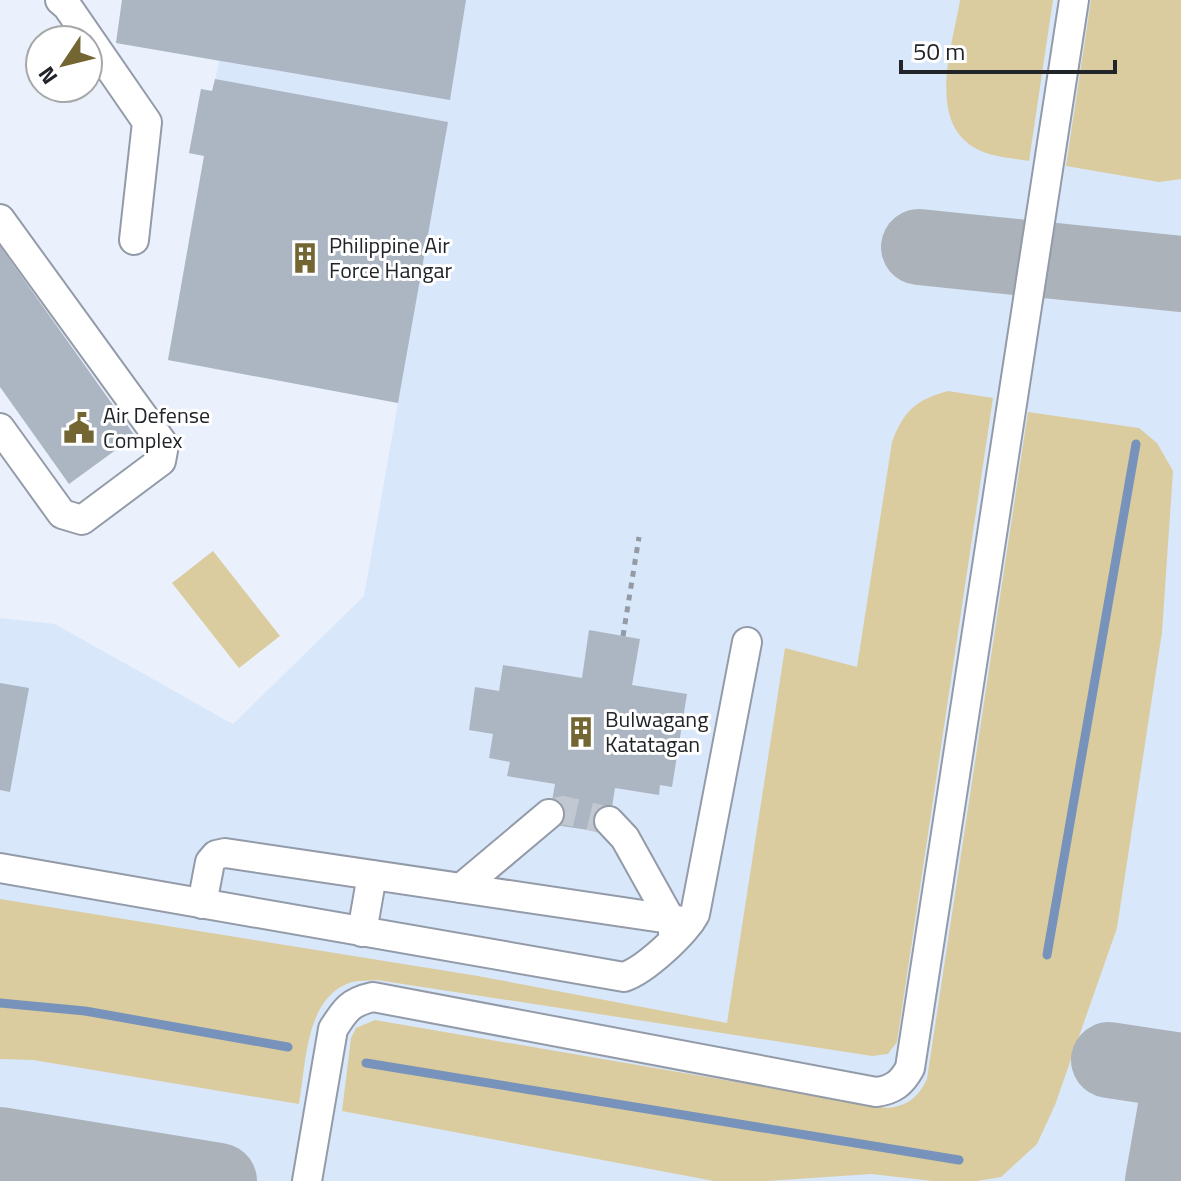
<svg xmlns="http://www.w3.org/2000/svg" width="1181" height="1181" viewBox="0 0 1181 1181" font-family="'Titillium Web',sans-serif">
<rect width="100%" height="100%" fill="#eaf1fc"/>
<path fill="#d9e7fb" d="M 122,0 L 1181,0 L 1181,1181 L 0,1181 L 0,618 L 55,624 L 233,724 L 364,596 L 398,403 L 168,360 L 204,156 L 189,153 L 201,89 L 213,91 L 219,61 L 116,43 Z"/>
<g fill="#dacc9e">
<path d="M 960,0 L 1053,0 L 1029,161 C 1012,158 990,157 975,148 C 926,120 953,45 960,0 Z"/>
<path d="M 1091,0 L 1181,0 L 1181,179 L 1159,182 L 1066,166 Z"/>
<path d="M 948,391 L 993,398 L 897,1042 L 888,1054 L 872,1056 L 377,980 C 370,981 360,980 352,982 C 305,996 306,1065 299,1104 L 33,1060 L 0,1059 L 0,899 L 478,976 L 727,1023 L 785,648 L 857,667 L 892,442 C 904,411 915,400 948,391 Z"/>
<path d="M 1028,412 L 1139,428 L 1157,443 L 1173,471 L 1162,632 L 1117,928 L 1055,1105 L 1037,1144 L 1001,1177 L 977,1181 L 933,1181 L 871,1174 L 767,1181 L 714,1181 L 342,1111 L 351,1038 L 356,1028 L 375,1020 L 887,1108 C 907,1106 918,1098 927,1079 Z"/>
<path d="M 213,551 L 280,636 L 239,668 L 172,583 Z"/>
</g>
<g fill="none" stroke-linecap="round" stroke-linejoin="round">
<g stroke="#7893bb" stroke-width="9">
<path d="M 1047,955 L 1136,444"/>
<path d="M 0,1003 L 85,1011 L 288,1047"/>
<path d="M 366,1063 L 959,1160"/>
</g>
<g stroke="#acb2ba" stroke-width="76">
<path d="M 919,247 L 1181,274"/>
<path d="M 1109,1060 L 1181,1071"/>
<path d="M 0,1145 L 219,1181"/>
<path d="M 1163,1181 L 1181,1078"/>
</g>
</g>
<g fill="#acb5c2">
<path d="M 122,0 L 466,0 L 450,100 L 116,43 Z"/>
<path d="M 215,79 L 448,122 L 398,403 L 168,360 L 204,156 L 189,153 L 201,89 L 212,91 Z"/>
<path d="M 0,246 L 135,436 L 69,484 L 0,387 Z"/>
<path d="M 589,630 L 640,639 L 632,685 L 687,694 L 672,787 L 660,785 L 659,795 L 615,788 L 608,833 L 548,824 L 555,784 L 507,776 L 510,762 L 489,758 L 493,734 L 469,730 L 475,687 L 499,691 L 503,665 L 582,678 Z"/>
<path d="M 0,683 L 29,688 L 10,792 L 0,790 Z"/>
</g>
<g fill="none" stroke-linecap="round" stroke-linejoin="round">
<path stroke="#c2c8d2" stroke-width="28" stroke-dasharray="28 14" stroke-linecap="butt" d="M 549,814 L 563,810 L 609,821"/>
<defs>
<g id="minor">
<path d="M 60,0 L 67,6 L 147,122 L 134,240"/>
<path d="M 0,219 L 164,445 L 161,461 L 82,520 L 62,514 L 0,428"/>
<path d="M 609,821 L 625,838 L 674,926 L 673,933"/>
<path d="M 0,868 L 624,977 C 645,970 684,934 695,914 L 747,642"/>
<path d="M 461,888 L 549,814"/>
<path d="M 202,904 L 210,862 L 216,855 L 225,853 L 690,922"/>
<path d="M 362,932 L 372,875"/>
<path d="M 307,1181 L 333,1029 C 345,1010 350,1002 373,997 L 876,1092 C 893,1090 902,1083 910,1068 L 1074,0"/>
</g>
</defs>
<use href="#minor" stroke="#939ba8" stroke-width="32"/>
<path stroke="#959ba3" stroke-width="5" stroke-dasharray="6 6" stroke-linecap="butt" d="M 623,636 L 639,537"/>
<use href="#minor" stroke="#fff" stroke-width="28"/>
</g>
<defs>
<symbol id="building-bare" viewBox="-9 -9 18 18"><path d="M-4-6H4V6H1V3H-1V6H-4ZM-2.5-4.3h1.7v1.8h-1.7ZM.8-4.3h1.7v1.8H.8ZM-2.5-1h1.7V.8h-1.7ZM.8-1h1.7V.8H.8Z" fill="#746633" stroke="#fff" stroke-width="2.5" paint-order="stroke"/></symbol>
<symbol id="civic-bare" viewBox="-9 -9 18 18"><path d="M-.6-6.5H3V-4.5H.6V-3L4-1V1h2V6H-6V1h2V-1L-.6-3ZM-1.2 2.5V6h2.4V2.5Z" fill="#746633" stroke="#fff" stroke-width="2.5" paint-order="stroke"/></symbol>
</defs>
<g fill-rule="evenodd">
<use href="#building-bare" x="283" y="236" width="44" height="44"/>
<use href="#civic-bare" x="57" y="406" width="44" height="44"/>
<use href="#building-bare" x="559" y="710" width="44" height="44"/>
</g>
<g text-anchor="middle" stroke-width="6" stroke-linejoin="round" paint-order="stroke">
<g font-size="22" fill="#212429" stroke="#fff" text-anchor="start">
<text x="329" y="253">Philippine Air<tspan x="329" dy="25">Force Hangar</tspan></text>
<text x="103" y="423">Air Defense<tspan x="103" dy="25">Complex</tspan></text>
<text x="605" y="727">Bulwagang<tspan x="605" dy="25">Katatagan</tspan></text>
</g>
</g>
<g transform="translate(64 64) rotate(235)"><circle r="38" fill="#ffffff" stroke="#a6a7a9" stroke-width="2"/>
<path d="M0-6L14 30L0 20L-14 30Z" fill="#746633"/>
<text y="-12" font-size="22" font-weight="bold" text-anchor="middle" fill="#212429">N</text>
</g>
<path d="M901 60v12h214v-12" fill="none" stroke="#212429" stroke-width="4"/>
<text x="913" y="60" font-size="24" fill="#212429" stroke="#ffffff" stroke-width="6" paint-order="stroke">50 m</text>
</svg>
